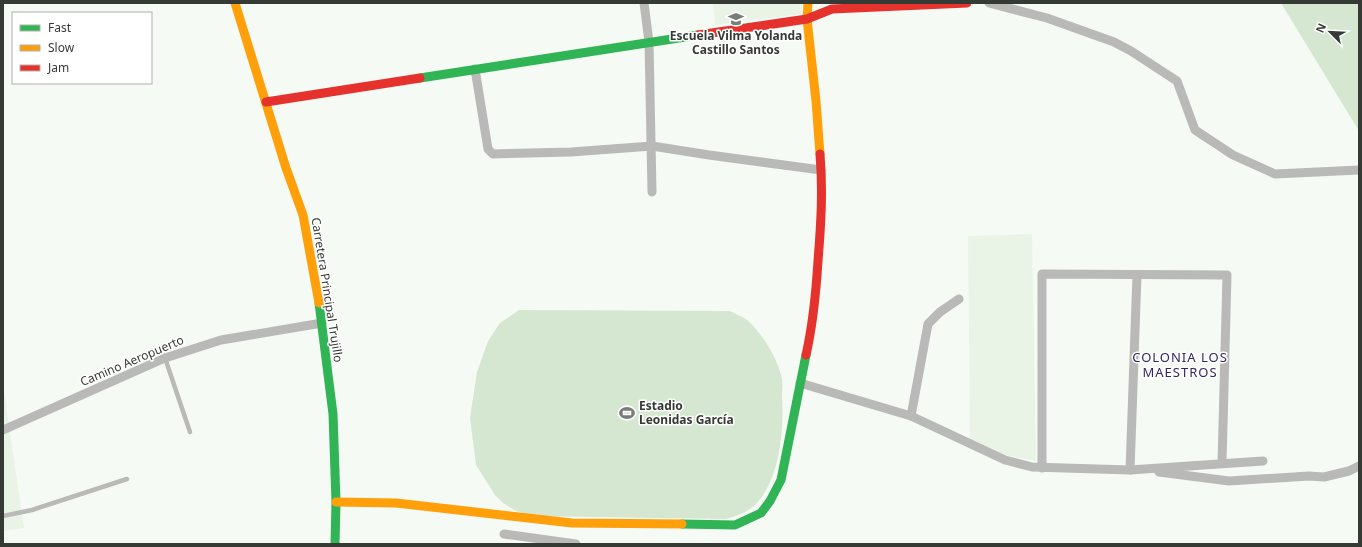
<svg xmlns="http://www.w3.org/2000/svg" width="1362" height="547" viewBox="0 0 1362 547" font-family="'Noto Sans',sans-serif">
<rect width="100%" height="100%" fill="#f5faf4"/>
<g fill="#e9f4e7">
<path d="M 713,3 L 802,3 L 801,14 L 715,25 Z"/>
<path d="M 1032,234 L 1036,461 L 1001,454 L 970,440 L 968,236 Z"/>
<path d="M 3,384 L 24,528 L 3,531 Z"/>
</g>
<g fill="#d5e7d1">
<path d="M 1281,3 L 1359,3 L 1359,131 Z"/>
<path d="M 519,310 L 730,311 C 735,314 742,316 747,320 C 762,333 778,359 782,379 C 783,385 782,392 782,397 C 784,430 780,479 756,504 C 748,512 737,516 726,519 L 534,516 L 516,511 L 503,503 L 495,495 L 476,465 L 470,418 L 477,372 L 488,341 L 500,323 Z"/>
</g>
<g fill="none" stroke-linecap="round" stroke-linejoin="round">
<g stroke="#b9bab8" stroke-width="4.5">
<path d="M 165,358 L 190,432"/>
<path d="M 3,516 L 32,510 L 127,479"/>
</g>
<g stroke="#b9bab8" stroke-width="9">
<path d="M 644,3 L 649,42 L 652,192"/>
<path d="M 989,3 L 1047,18 L 1114,42 L 1131,51 L 1177,81 L 1195,130 L 1233,155 L 1275,174 L 1359,170"/>
<path d="M 475,69 L 488,149 L 493,154 L 571,152 L 652,146 L 709,155 L 821,170"/>
<path d="M 800,383 L 911,416 L 1005,460 L 1032,467 L 1130,470 L 1263,461"/>
<path d="M 911,416 L 928,324 L 940,312 L 959,299"/>
<path d="M 3,430 L 165,358 L 221,340 L 322,323"/>
<path d="M 1042,468 L 1042,274 L 1227,275 L 1222,463"/>
<path d="M 1130,470 L 1137,275"/>
<path d="M 1159,472 L 1229,481 L 1309,476 L 1324,477 L 1349,471 L 1359,466"/>
<path d="M 504,534 L 576,544"/>
</g>
<g stroke="#30b455" stroke-width="9">
<path d="M 420,78 L 698,35"/>
<path d="M 319,303 L 333,414 L 336,502 L 335,544"/>
<path d="M 682,524 L 735,525 L 761,513 L 770,501 L 781,480 L 806,355"/>
</g>
<g stroke="#ff9f0a" stroke-width="9">
<path d="M 235,3 L 286,168 L 303,215 L 319,303"/>
<path d="M 808,3 L 807,19 L 816,101 L 820,154"/>
<path d="M 336,502 L 396,503 L 572,523 L 682,524"/>
</g>
<g stroke="#e5322d" stroke-width="9">
<path d="M 698,35 L 807,19 L 832,9 L 967,3"/>
<path d="M 266,102 L 420,78"/>
<path d="M 806,355 C 813,324 816,293 818,261 C 821,224 823,191 820,154"/>
</g>
</g>
<defs>
<symbol id="school-bare" viewBox="-9 -9 18 18"><path d="M0-5L7-2L0 1L-7-2ZM-4 1L0 2.5L4 1V4Q0 6-4 4Z" fill="#797d78" stroke="#fff" stroke-width="2.5" paint-order="stroke"/></symbol>
<symbol id="stadium-bare" viewBox="-9 -9 18 18"><path d="M0-5a6.5 5 0 1 0 0 10a6.5 5 0 1 0 0-10ZM-3.5-1.8h7v3.6h-7Z" fill="#797d78" stroke="#fff" stroke-width="2.5" paint-order="stroke"/></symbol>
</defs>
<g fill-rule="evenodd">
<use href="#school-bare" x="725" y="8" width="22" height="22"/>
<use href="#stadium-bare" x="616" y="402" width="22" height="22"/>
</g>
<g text-anchor="middle" stroke-width="3" stroke-linejoin="round" paint-order="stroke">
<g font-size="12" font-weight="bold" fill="#363a35" stroke="#fff">
<text x="736" y="40">Escuela Vilma Yolanda<tspan x="736" dy="14">Castillo Santos</tspan></text>
<text x="639" y="410" text-anchor="start">Estadio<tspan x="639" dy="14">Leonidas García</tspan></text>
</g>
<g font-size="12" fill="#363a35" stroke="#fff">
<text transform="translate(327 290) rotate(81)" y="4">Carretera Principal Trujillo</text>
<text transform="translate(132 361) rotate(-23)" y="4">Camino Aeropuerto</text>
</g>
<g font-size="13" letter-spacing="1" fill="#342661" stroke="#fff">
<text x="1180" y="362">COLONIA LOS<tspan x="1180" dy="15">MAESTROS</tspan></text>
</g>
</g>
<rect width="1362" height="547" fill="none" stroke="#363a35" stroke-width="8"/>
<rect x="12" y="12" width="140" height="72" fill="#ffffff" stroke="#afb0ae"/>
<rect x="20" y="25" width="20" height="6" fill="#30b455" stroke="#afb0ae"/>
<text x="48" y="32" font-size="12" fill="#363a35">Fast</text>
<rect x="20" y="45" width="20" height="6" fill="#ff9f0a" stroke="#afb0ae"/>
<text x="48" y="52" font-size="12" fill="#363a35">Slow</text>
<rect x="20" y="65" width="20" height="6" fill="#e5322d" stroke="#afb0ae"/>
<text x="48" y="72" font-size="12" fill="#363a35">Jam</text>
<g transform="translate(1330 32) rotate(294)" stroke="#ffffff" stroke-width="3" paint-order="stroke">
<path d="M0-3L7 15L0 10L-7 15Z" fill="#363a35"/>
<text y="-6" font-size="11" font-weight="bold" text-anchor="middle" fill="#363a35">N</text>
</g>
</svg>
